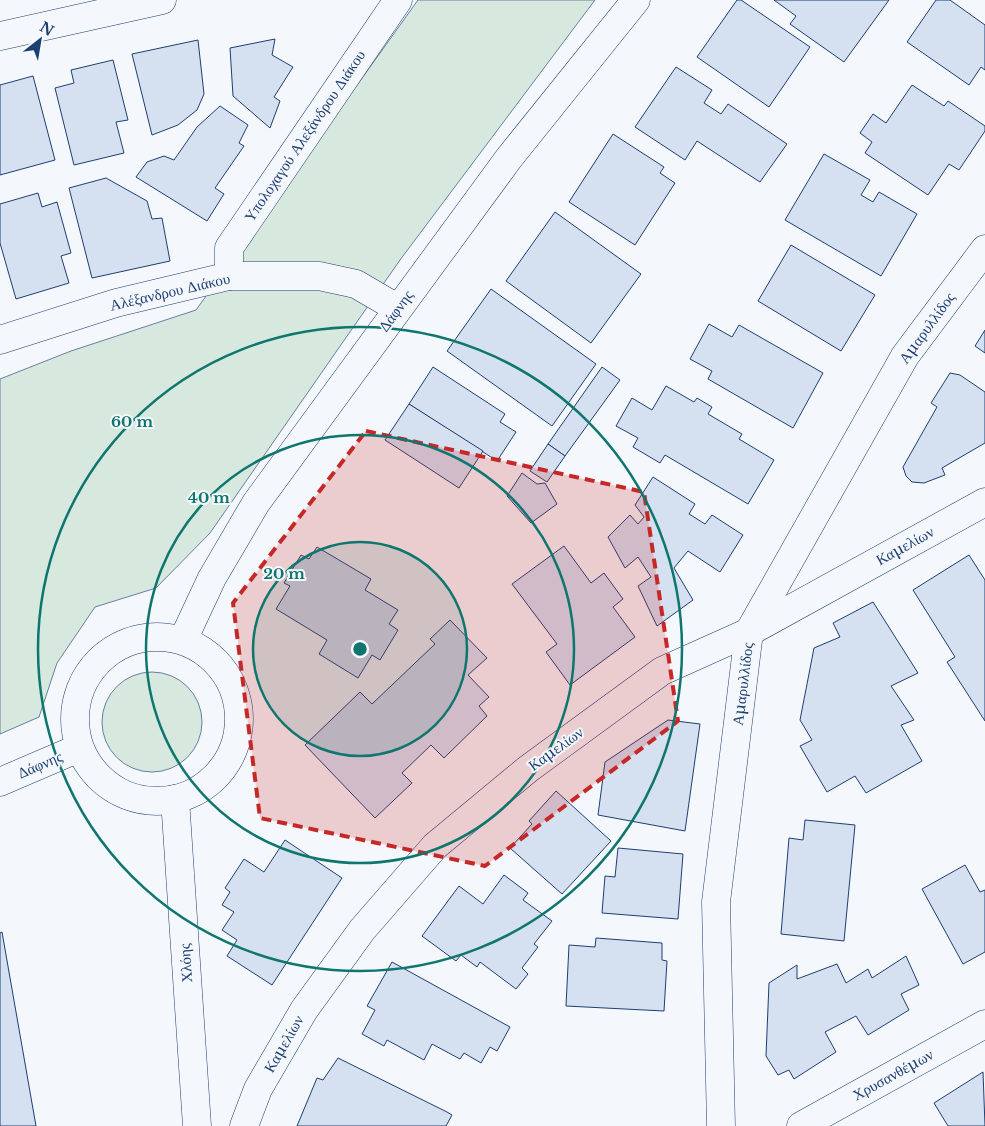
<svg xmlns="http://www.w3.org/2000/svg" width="985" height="1126" viewBox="0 0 985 1126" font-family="'Libre Baskerville',serif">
<rect width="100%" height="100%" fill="#f4f7fb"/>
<g fill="#d7e8df" stroke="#687fa3">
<path d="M 418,0 L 595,0 L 400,260 L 210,533 L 156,588 L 95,607 L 57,663 L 39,717 L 0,734 L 0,379 L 71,351 L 196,310 Z"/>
<circle cx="152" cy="722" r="50"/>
</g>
<g fill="#d5e0f0" stroke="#1d3f73">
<path d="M 737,0 L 741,0 L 810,47 L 769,107 L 697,57 Z"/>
<path d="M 774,0 L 889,0 L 844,62 L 790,24 L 796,16 Z"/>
<path d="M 936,0 L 950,0 L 985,25 L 985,70 L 981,67 L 969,85 L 907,42 Z"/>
<path d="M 275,39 L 272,55 L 293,67 L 274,97 L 280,101 L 270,128 L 233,96 L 230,48 Z"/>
<path d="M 198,40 L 204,94 L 197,110 L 178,125 L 152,135 L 132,54 Z"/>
<path d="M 113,60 L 128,120 L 116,122 L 124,153 L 74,165 L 55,88 L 74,83 L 71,70 Z"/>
<path d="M 676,67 L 712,90 L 704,103 L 721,114 L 728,104 L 787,144 L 760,182 L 697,141 L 685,160 L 635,127 Z"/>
<path d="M 33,76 L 55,160 L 0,175 L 0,85 Z"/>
<path d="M 912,85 L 944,106 L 948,101 L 985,126 L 985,131 L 959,170 L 949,164 L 928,195 L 865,153 L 872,142 L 860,133 L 873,114 L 886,123 Z"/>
<path d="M 220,106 L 248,125 L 239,143 L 244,146 L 215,188 L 224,194 L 207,221 L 136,177 L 147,162 L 164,156 L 174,160 L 197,127 Z"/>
<path d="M 613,134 L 664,167 L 660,173 L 675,183 L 635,245 L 569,202 Z"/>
<path d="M 824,154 L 870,180 L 861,195 L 873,202 L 879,192 L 917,214 L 881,276 L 785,220 Z"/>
<path d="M 106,178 L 147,201 L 152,219 L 162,218 L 170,261 L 92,278 L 69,188 Z"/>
<path d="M 38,193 L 42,207 L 57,202 L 71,253 L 61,256 L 69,283 L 16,299 L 0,243 L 0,204 Z"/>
<path d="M 555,212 L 641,274 L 591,343 L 506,281 Z"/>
<path d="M 791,245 L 875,295 L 841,351 L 758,301 Z"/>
<path d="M 491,289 L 596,364 L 552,426 L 447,351 Z"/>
<path d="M 709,324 L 732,337 L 739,325 L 823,373 L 793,428 L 708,379 L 712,371 L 690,359 Z"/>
<path d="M 985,330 L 985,353 L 975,346 Z"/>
<path d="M 433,367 L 505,414 L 500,422 L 516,432 L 497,461 L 409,404 Z"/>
<path d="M 602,367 L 620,380 L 565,456 L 548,444 Z"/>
<path d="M 950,373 L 960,375 L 985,392 L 985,443 L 942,468 L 945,475 L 924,483 L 912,482 L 906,476 L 903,467 L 937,407 L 931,403 Z"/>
<path d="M 666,386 L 694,402 L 697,398 L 712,407 L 708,414 L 742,434 L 739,439 L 774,460 L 748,504 L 665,455 L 660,463 L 633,447 L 638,438 L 616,426 L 632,398 L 652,410 Z"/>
<path d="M 409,404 L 483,451 L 459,488 L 385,440 Z"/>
<path d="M 548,444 L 565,456 L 547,482 L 530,471 Z"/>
<path d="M 522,473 L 537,484 L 545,483 L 557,504 L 531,523 L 507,496 Z"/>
<path d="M 653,477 L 695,504 L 689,514 L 705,524 L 712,515 L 743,535 L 720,572 L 688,551 L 674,568 L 693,600 L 657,626 L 638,586 L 651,577 L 638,557 L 625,568 L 608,537 L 630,515 L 638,524 L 644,517 L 635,505 Z"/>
<path d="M 564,546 L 591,583 L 604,573 L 623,599 L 613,607 L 635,637 L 570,685 L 546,652 L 557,644 L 512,584 Z"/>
<path d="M 317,547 L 371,579 L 365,590 L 398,610 L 389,624 L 398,630 L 380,660 L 372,655 L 358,678 L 319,654 L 327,640 L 276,609 L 290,586 L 284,583 L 301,555 L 309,559 Z"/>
<path d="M 969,555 L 985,580 L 985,721 L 947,662 L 955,657 L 913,590 Z"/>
<path d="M 873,602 L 918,673 L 891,686 L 914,720 L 901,725 L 922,761 L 866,793 L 855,776 L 827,792 L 800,746 L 812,740 L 800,720 L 814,648 L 840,637 L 833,623 Z"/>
<path d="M 450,620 L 487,658 L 468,675 L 489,697 L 479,706 L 487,716 L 444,758 L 431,745 L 402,773 L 412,783 L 375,818 L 305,745 L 360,692 L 372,704 L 435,644 L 430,639 Z"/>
<path d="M 668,720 L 700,724 L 685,831 L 598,815 L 605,762 Z"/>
<path d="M 556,791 L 611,841 L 562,894 L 510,848 L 532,824 L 529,821 Z"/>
<path d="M 805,820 L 855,825 L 844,941 L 781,934 L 789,838 L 803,840 Z"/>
<path d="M 285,840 L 342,878 L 272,985 L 227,956 L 237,940 L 222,930 L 234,912 L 222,905 L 230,892 L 225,888 L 244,859 L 264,872 Z"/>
<path d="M 618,848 L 683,854 L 678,919 L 602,913 L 605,876 L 615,877 Z"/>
<path d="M 965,865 L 980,892 L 985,890 L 985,952 L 963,964 L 922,889 Z"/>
<path d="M 504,875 L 528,893 L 523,900 L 552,921 L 534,944 L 538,947 L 522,968 L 528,974 L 516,989 L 480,962 L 477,967 L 461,955 L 456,961 L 422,936 L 459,886 L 483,904 Z"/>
<path d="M 2,932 L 36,1126 L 0,1126 L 0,933 Z"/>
<path d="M 596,938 L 662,943 L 662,960 L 667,961 L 664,1011 L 566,1006 L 569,945 L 595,947 Z"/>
<path d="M 906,956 L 919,985 L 901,994 L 909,1010 L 868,1035 L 856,1016 L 825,1032 L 836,1052 L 794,1079 L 789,1070 L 778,1075 L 766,1056 L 769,983 L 797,965 L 797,979 L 837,964 L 846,983 L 868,969 L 872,978 Z"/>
<path d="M 392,962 L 510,1027 L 497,1051 L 490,1047 L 481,1063 L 464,1053 L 460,1059 L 432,1044 L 424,1060 L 387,1040 L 384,1046 L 362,1034 L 375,1010 L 367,1006 Z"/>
<path d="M 338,1058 L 447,1112 L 452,1115 L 446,1126 L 297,1126 L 317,1078 L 323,1080 Z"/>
<path d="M 983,1072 L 985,1126 L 948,1126 L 934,1103 Z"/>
</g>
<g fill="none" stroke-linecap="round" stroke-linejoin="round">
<defs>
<g id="minor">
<path d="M 0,36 L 162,0"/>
<path d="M 229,276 L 229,248 L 398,0"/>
<path d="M 0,340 L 116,303 L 229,276 L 319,276 L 356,284 L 397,308"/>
<path d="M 244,1126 L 258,1089 L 304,1010 L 362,930 L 435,846 L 528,769 L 662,671 L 749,632 L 985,502"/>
<path d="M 721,1126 L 716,902 L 749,632 L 905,356 L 985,249"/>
<path d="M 801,1126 L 985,1024"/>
</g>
<path id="tertiary" d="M 175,799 L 197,1126"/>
<g id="secondary">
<circle cx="157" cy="719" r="82"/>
<path d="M 183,640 L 212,578 L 256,503 L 509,158 L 636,0"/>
<path d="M 0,782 L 79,748"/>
</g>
</defs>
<use href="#minor" stroke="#1d3f73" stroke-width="29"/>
<use href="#tertiary" stroke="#1d3f73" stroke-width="29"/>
<use href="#secondary" stroke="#1d3f73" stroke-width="29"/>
<use href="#minor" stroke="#f4f7fb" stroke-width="28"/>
<use href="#tertiary" stroke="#f4f7fb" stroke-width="28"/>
<use href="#secondary" stroke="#f4f7fb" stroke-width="28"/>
</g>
<path fill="#c62828" fill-opacity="0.2" stroke="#c62828" stroke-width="4" stroke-dasharray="10 6" stroke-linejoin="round" d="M 366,431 L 644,492 L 678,721 L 485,866 L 260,818 L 233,603 Z"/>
<circle cx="360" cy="649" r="107" fill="#0f766e" fill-opacity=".12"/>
<g fill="none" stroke="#0f766e" stroke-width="2.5">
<circle cx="360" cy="649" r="107"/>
<circle cx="360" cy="649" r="214"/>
<circle cx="360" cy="649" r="322"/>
</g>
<g text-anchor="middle" stroke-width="4" stroke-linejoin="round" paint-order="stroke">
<g font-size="15" fill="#1d3f73" stroke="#f4f7fb">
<text transform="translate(305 136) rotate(-56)" y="5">Υπολοχαγού Αλεξάνδρου Διάκου</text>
<text transform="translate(170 292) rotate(-13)" y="5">Αλέξανδρου Διάκου</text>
<text transform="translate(396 311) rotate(-54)" y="5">Δάφνης</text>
<text transform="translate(927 328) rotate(-54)" y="5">Αμαρυλλίδος</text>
<text transform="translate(905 546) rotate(-29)" y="5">Καμελίων</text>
<text transform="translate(743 684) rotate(-83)" y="5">Αμαρυλλίδος</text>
<text transform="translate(556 749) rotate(-36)" y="5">Καμελίων</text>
<text transform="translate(40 765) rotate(-23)" y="5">Δάφνης</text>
<text transform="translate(186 963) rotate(-94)" y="5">Χλόης</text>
<text transform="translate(284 1044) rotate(-60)" y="5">Καμελίων</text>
<text transform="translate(893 1075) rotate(-29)" y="5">Χρυσανθέμων</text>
</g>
</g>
<circle cx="360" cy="649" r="8" fill="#0f766e" stroke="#f4f7fb" stroke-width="2.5"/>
<g font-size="15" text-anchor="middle" font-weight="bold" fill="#0f766e" stroke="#f4f7fb" stroke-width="4" stroke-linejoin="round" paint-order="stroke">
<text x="132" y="427">60 m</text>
<text x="209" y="503">40 m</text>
<text x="284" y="579">20 m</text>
</g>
<g transform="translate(40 40) rotate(31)" stroke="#f4f7fb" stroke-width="4" paint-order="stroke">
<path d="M0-4L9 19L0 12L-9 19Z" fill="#1d3f73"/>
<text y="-8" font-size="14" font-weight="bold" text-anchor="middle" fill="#1d3f73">N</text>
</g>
</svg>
